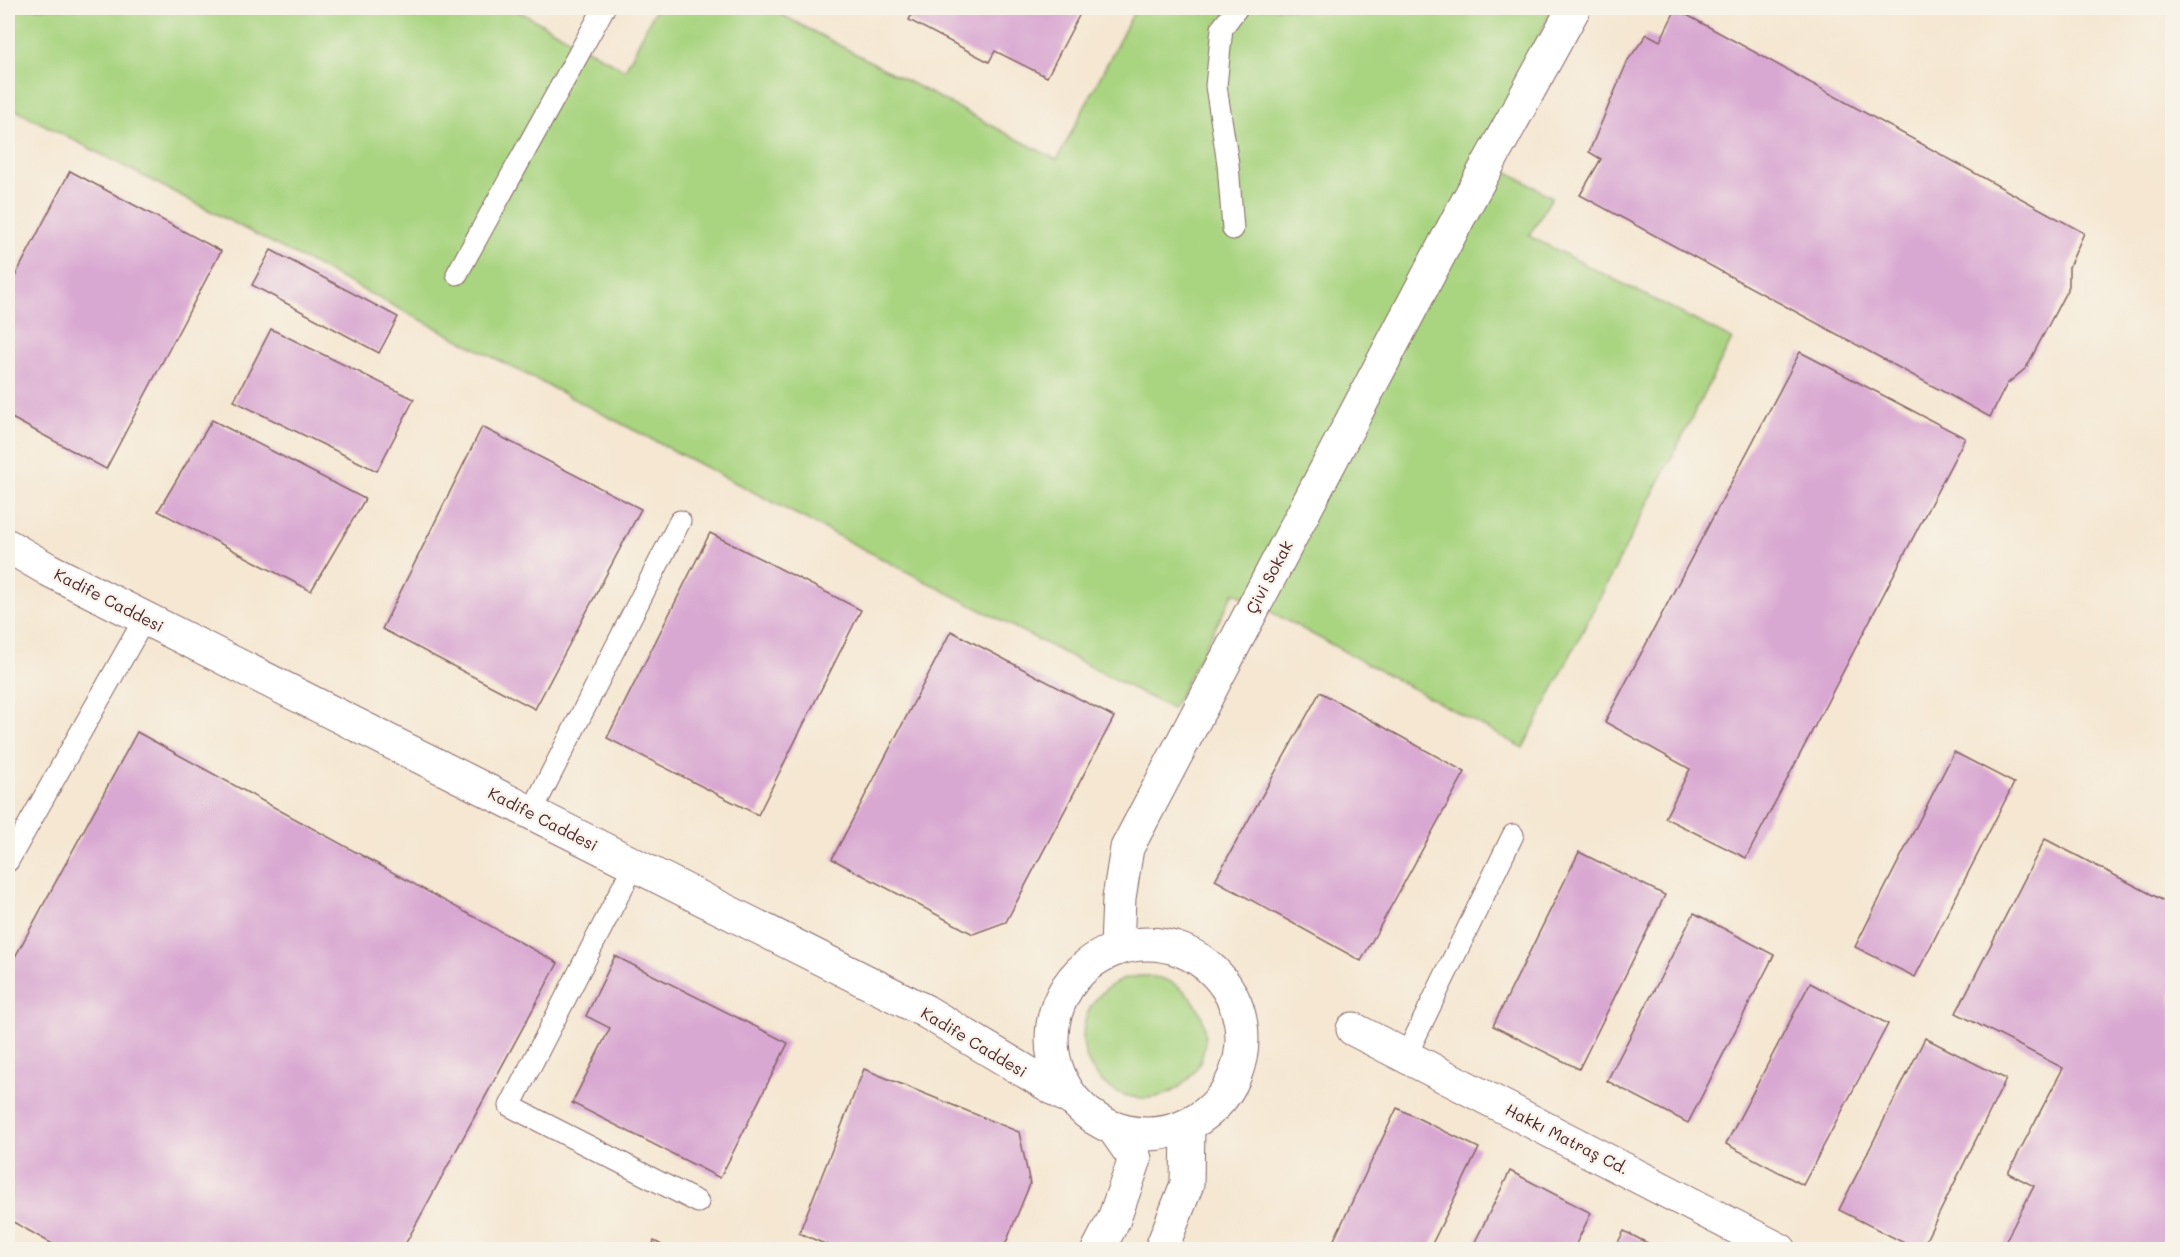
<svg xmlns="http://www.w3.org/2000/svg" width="2180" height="1257" viewBox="0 0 2180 1257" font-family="Mali,sans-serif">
<rect width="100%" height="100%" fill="#f7f3e8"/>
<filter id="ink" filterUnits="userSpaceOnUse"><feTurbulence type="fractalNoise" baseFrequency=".0167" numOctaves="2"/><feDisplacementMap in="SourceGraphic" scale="12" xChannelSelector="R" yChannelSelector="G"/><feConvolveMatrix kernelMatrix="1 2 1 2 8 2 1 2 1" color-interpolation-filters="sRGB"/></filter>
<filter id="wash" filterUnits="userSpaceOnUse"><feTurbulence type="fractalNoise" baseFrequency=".008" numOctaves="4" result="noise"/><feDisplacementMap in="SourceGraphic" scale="24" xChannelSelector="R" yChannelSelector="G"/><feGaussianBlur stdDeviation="1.35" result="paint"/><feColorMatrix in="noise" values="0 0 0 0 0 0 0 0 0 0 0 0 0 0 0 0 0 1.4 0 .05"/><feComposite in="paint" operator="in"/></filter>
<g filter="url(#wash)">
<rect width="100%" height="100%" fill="#f5e7d2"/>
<g fill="#a9d480" stroke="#7a7a56" stroke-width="1.5">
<path d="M 8,8 L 513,8 L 625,70 L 656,8 L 769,8 L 1057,160 L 1136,8 L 1553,8 L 1480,156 L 1552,197 L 1529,236 L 1732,339 L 1523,748 L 1234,592 L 1172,709 L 8,106 Z"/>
<circle cx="1144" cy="1037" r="61"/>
</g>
<g id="blocks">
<g fill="#d9a8d2">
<path d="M 915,8 L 1083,8 L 1047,77 L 995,51 L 989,62 L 909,20 Z"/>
<path d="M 1676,9 L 2084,233 L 2069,267 L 2069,286 L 2026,368 L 2007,384 L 1990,417 L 1580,195 L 1601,159 L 1589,152 L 1628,60 L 1647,34 L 1660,41 Z"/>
<path d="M 70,171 L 221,251 L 106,469 L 8,416 L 8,290 Z"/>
<path d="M 271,250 L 398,317 L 379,353 L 252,285 Z"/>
<path d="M 271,329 L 414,399 L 377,471 L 234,401 Z"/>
<path d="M 1800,352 L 1965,438 L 1746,858 L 1665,818 L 1690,769 L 1605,722 Z"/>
<path d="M 212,420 L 365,499 L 311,591 L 158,511 Z"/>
<path d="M 482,427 L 641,509 L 535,709 L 382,629 Z"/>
<path d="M 710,533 L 861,610 L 758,815 L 607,738 Z"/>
<path d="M 951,631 L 1114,717 L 1006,922 L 973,934 L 832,859 Z"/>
<path d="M 1320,692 L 1465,772 L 1361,961 L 1215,880 Z"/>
<path d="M 137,732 L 558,963 L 402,1250 L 63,1250 L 8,1219 L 8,970 Z"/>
<path d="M 1954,752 L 2014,783 L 1915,977 L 1855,947 Z"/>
<path d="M 2045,839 L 2172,905 L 2172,1250 L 2001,1250 L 2034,1186 L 2008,1173 L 2063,1068 L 1956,1013 Z"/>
<path d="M 1579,852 L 1665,895 L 1579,1069 L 1493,1026 Z"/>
<path d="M 1694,913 L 1774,955 L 1688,1123 L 1607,1081 Z"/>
<path d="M 615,956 L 788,1043 L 720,1178 L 572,1103 L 610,1028 L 586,1016 Z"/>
<path d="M 1810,983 L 1888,1024 L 1803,1185 L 1726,1144 Z"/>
<path d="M 1925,1038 L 2006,1079 L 1921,1250 L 1918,1250 L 1839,1210 Z"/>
<path d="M 864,1069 L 1019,1132 L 1030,1184 L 1003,1250 L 839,1250 L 799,1233 Z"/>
<path d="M 1397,1108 L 1479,1148 L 1429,1250 L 1329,1250 Z"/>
<path d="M 1510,1171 L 1591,1213 L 1573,1250 L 1471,1250 Z"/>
<path d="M 1624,1231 L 1661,1250 L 1614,1250 Z"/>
<path d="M 654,1241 L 671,1250 L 650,1250 Z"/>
</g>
</g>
</g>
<g filter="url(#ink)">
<use href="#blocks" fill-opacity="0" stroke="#866565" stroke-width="1.5"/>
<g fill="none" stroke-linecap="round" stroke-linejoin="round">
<defs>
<g id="service">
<path d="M 1233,229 L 1228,164 L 1216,86 L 1222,28 L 1237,8"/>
<path d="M 457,274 L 604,8"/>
<path d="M 531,813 L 680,521"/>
<path d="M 8,861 L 145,618"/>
<path d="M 634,865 L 510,1106 L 698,1202"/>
<path d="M 1406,1056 L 1513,835"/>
</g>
<g id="minor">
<path d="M 8,546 L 49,570 L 925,1011 L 1073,1100"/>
<path d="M 1117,947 L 1119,898 L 1127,848 L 1459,217 L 1574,8"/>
<path d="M 1353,1029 L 1780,1250"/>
</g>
<g id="tertiary">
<circle cx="1147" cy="1039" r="95"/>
<path d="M 1098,1250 L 1114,1219 L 1135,1159 L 1114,1129"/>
<path d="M 1161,1250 L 1187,1184 L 1188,1126"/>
</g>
</defs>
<use href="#service" stroke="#866565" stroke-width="23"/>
<use href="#minor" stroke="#866565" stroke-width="35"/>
<use href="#tertiary" stroke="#866565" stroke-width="35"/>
<use href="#service" stroke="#fff" stroke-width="21"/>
<use href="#minor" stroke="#fff" stroke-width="33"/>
<use href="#tertiary" stroke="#fff" stroke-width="33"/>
</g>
</g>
<g text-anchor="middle" stroke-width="5" stroke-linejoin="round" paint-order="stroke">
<g font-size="16" fill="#4a1f2b" stroke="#f7f3e8">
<text transform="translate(1269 577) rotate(-62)" y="6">Çivi Sokak</text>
<text transform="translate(109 600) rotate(27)" y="6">Kadife Caddesi</text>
<text transform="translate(543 819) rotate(27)" y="6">Kadife Caddesi</text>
<text transform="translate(974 1042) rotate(31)" y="6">Kadife Caddesi</text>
<text transform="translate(1567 1139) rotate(27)" y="6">Hakkı Matraş Cd.</text>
</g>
</g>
<rect width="2180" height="1257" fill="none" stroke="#f7f3e8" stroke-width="30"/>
</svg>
